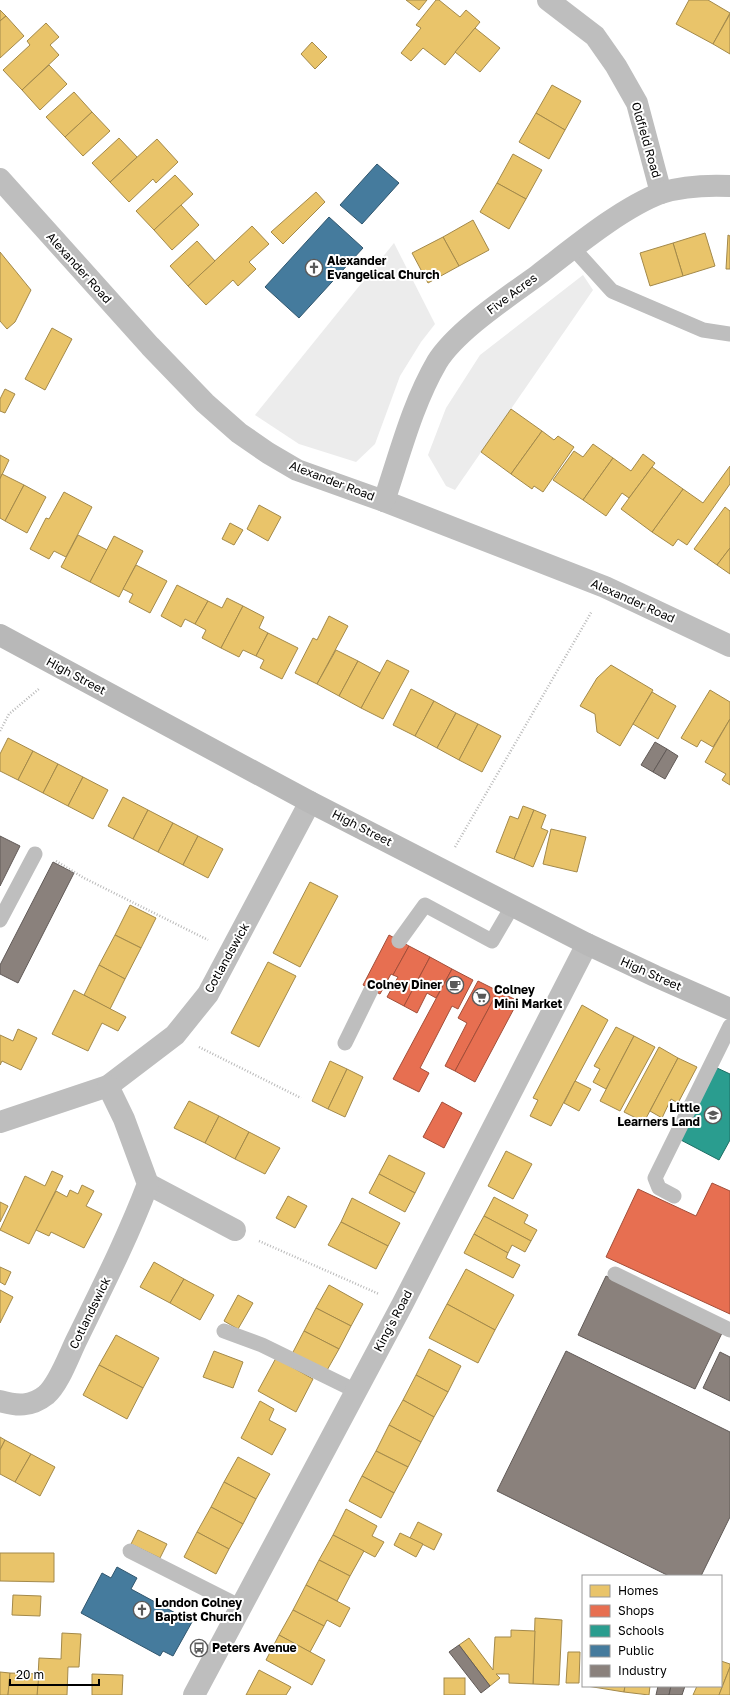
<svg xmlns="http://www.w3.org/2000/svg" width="730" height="1695" viewBox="0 0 730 1695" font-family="'Golos Text',sans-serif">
<rect width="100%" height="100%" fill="#fff"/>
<g fill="#ececec">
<path d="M 394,243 L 435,324 L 421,342 L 400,376 L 375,444 L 356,462 L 299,444 L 255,415 Z"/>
<path d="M 583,275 L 593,290 L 455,490 L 446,486 L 428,455 L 446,408 L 480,355 Z"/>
</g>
<g fill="#e9c46a" stroke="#a3894a">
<path d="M 406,0 L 427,0 L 419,10 Z"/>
<path d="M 436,0 L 439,0 L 460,17 L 466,10 L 480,22 L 445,65 L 423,48 L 411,61 L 401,53 L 421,28 L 416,25 Z"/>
<path d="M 689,0 L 708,0 L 730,13 L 713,44 L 676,24 Z"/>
<path d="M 0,10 L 6,16 L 0,21 Z"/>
<path d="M 730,14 L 730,54 L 713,44 Z"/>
<path d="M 6,16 L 24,36 L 0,58 L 0,21 Z"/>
<path d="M 46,23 L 59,37 L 50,45 L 59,55 L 22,90 L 3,70 L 30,45 L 27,41 Z"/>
<path d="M 475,28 L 500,48 L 480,72 L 455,52 Z"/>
<path d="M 312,42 L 327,57 L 315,69 L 301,54 Z"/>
<path d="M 49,65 L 67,84 L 40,110 L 22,90 Z"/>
<path d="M 552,85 L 581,101 L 565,130 L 536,113 Z"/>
<path d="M 74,92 L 92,112 L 65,137 L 46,117 Z"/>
<path d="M 92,112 L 110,131 L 83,156 L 65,137 Z"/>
<path d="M 536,113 L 565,130 L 549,159 L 519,142 Z"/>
<path d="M 119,138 L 137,157 L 110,182 L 92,163 Z"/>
<path d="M 157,139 L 178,162 L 156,183 L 153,179 L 129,202 L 110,182 Z"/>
<path d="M 513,154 L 542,170 L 526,199 L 497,183 Z"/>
<path d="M 175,175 L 193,194 L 154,230 L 136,211 Z"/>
<path d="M 497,183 L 526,199 L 509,229 L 480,212 Z"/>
<path d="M 316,192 L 325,202 L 283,244 L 271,232 Z"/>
<path d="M 181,205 L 199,225 L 172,250 L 154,230 Z"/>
<path d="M 473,220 L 489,250 L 459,266 L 443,237 Z"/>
<path d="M 252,226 L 269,244 L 249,262 L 256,269 L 238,286 L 233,280 L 206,305 L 188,286 Z"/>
<path d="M 705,233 L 715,266 L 683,276 L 673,243 Z"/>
<path d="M 728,235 L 730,236 L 730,269 L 726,269 Z"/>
<path d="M 443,237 L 459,266 L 428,283 L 412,253 Z"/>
<path d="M 197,241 L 215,261 L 188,286 L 170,266 Z"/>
<path d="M 673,243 L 683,276 L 650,286 L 640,253 Z"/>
<path d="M 0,252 L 31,290 L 15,322 L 7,329 L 0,321 Z"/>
<path d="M 52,328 L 72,339 L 45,390 L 25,379 Z"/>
<path d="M 5,389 L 15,394 L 5,413 L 0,411 L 0,399 Z"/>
<path d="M 511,409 L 542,431 L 511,474 L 481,452 Z"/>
<path d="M 542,431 L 554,440 L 558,436 L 574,447 L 543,492 L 534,486 L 532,489 L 511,474 Z"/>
<path d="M 593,444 L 613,458 L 583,500 L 553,480 L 574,451 L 583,457 Z"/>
<path d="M 643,454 L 655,463 L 629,498 L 622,493 L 606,516 L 583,500 L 613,458 L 631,471 Z"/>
<path d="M 0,455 L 9,460 L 0,479 Z"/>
<path d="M 730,466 L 730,484 L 687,545 L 678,539 L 673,546 L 652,532 L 683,489 L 703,503 Z"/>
<path d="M 652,467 L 683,489 L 652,532 L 621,509 Z"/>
<path d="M 2,474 L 24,485 L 5,521 L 0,518 L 0,479 Z"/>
<path d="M 24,485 L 46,497 L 27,533 L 5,521 Z"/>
<path d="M 64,492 L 92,507 L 66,557 L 54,551 L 49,559 L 30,549 L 46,518 L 49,519 Z"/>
<path d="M 259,505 L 281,517 L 268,541 L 247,529 Z"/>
<path d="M 725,507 L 730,511 L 730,548 L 717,565 L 694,549 Z"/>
<path d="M 230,523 L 243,530 L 234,545 L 222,539 Z"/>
<path d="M 78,535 L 107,550 L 90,582 L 61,567 Z"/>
<path d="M 114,536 L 143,551 L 119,597 L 90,582 Z"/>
<path d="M 730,548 L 730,574 L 717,565 Z"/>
<path d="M 136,565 L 167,581 L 150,613 L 129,602 L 133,594 L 123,589 Z"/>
<path d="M 177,585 L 208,601 L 195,624 L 185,619 L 181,627 L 161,616 Z"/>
<path d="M 227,598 L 243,606 L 221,648 L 202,638 L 206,630 L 195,624 L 208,601 L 222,608 Z"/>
<path d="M 243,606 L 264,617 L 259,628 L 268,633 L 256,656 L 243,650 L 239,657 L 221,648 Z"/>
<path d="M 329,616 L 348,626 L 317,684 L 295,673 L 313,638 L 317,640 Z"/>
<path d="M 268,633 L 298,648 L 282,679 L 260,668 L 264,660 L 256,656 Z"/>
<path d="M 336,650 L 358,661 L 339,696 L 317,684 Z"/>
<path d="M 387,660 L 409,671 L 383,719 L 361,708 Z"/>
<path d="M 358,661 L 380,673 L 361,708 L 339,696 Z"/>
<path d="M 611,665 L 653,690 L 620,746 L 597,732 L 595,714 L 580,706 L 597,678 Z"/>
<path d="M 411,689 L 434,701 L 415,736 L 393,725 Z"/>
<path d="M 710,690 L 730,702 L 730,719 L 713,747 L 701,740 L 697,747 L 681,738 Z"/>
<path d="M 652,692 L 676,706 L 658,739 L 633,724 Z"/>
<path d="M 434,701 L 456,713 L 437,748 L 415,736 Z"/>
<path d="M 456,713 L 478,724 L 459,760 L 437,748 Z"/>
<path d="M 730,719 L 730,785 L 722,780 L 726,774 L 705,762 Z"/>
<path d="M 478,724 L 501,736 L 482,772 L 459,760 Z"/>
<path d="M 8,738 L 33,751 L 18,780 L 0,771 L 0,754 Z"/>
<path d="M 33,751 L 58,764 L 43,793 L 18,780 Z"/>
<path d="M 58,764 L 83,777 L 68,806 L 43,793 Z"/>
<path d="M 83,777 L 108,790 L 93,819 L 68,806 Z"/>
<path d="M 123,797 L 148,810 L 133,839 L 108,826 Z"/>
<path d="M 523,806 L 534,810 L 514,859 L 496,852 L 510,816 L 518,819 Z"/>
<path d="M 148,810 L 173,823 L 158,852 L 133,839 Z"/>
<path d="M 534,810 L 546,815 L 541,828 L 548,831 L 533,867 L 514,859 Z"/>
<path d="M 173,823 L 198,836 L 183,865 L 158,852 Z"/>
<path d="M 551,829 L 586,837 L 577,872 L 543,864 Z"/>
<path d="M 198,836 L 223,849 L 208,878 L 183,865 Z"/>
<path d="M 310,882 L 338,896 L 300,967 L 273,953 Z"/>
<path d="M 130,905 L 156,918 L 141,948 L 115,935 Z"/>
<path d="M 115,935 L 141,948 L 125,979 L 99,965 Z"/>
<path d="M 268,962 L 296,976 L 259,1047 L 231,1033 Z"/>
<path d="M 99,965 L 125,979 L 110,1009 L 84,995 Z"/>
<path d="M 74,990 L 126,1017 L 118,1031 L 102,1023 L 88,1051 L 52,1034 Z"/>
<path d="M 582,1005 L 608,1020 L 551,1126 L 530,1116 L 538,1100 L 533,1098 Z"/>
<path d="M 616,1027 L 634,1036 L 606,1089 L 593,1082 L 600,1069 L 594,1066 Z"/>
<path d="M 18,1029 L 37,1038 L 21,1070 L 2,1061 L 0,1065 L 0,1035 L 13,1041 Z"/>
<path d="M 634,1036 L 655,1047 L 620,1111 L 600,1101 Z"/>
<path d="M 659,1047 L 678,1058 L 644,1122 L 624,1112 Z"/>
<path d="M 678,1058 L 697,1067 L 678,1103 L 671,1099 L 662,1118 L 650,1111 Z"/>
<path d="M 330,1061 L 347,1069 L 328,1109 L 312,1101 Z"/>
<path d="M 347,1069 L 363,1077 L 345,1117 L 328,1109 Z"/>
<path d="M 575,1081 L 591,1089 L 579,1111 L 564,1103 Z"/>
<path d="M 189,1101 L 219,1116 L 205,1143 L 174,1128 Z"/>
<path d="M 219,1116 L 249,1132 L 235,1159 L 205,1143 Z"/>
<path d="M 249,1132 L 280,1148 L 265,1174 L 235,1159 Z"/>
<path d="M 506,1151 L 532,1164 L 513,1199 L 488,1186 Z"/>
<path d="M 389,1155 L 425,1173 L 415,1193 L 379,1174 Z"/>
<path d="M 52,1171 L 63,1176 L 29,1244 L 0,1230 L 25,1176 L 45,1186 Z"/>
<path d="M 379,1174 L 415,1193 L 405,1212 L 369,1193 Z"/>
<path d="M 82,1185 L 94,1191 L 86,1206 L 102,1214 L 84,1248 L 51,1232 L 49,1236 L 36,1230 L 56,1191 L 67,1197 L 70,1190 L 78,1194 Z"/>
<path d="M 288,1196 L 307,1206 L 295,1228 L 276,1218 Z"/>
<path d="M 494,1197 L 528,1215 L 524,1223 L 537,1230 L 531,1241 L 484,1216 Z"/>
<path d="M 352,1198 L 400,1223 L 388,1246 L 341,1222 Z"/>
<path d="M 0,1202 L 8,1206 L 0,1222 Z"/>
<path d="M 484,1216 L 531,1241 L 525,1252 L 512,1245 L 508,1253 L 474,1234 Z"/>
<path d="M 341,1222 L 388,1246 L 376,1269 L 328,1245 Z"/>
<path d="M 474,1234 L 508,1253 L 506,1258 L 520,1265 L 513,1278 L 464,1253 Z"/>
<path d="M 154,1262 L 184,1279 L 170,1303 L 140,1287 Z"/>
<path d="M 0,1267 L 11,1272 L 5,1285 L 0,1282 Z"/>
<path d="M 466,1269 L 514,1295 L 495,1330 L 447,1304 Z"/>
<path d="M 184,1279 L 214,1295 L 200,1320 L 170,1303 Z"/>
<path d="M 329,1285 L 363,1304 L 351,1326 L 316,1308 Z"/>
<path d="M 0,1290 L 13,1297 L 0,1323 Z"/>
<path d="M 238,1295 L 253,1303 L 238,1329 L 224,1321 Z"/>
<path d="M 447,1304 L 495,1330 L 478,1363 L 429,1338 Z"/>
<path d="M 316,1308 L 351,1326 L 339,1349 L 304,1331 Z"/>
<path d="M 304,1331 L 339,1349 L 326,1372 L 292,1354 Z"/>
<path d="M 116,1335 L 159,1358 L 143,1388 L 99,1365 Z"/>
<path d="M 429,1349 L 461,1366 L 448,1392 L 416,1375 Z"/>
<path d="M 214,1351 L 243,1362 L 233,1388 L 203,1377 Z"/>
<path d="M 276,1358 L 313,1379 L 296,1412 L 258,1391 Z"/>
<path d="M 99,1365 L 143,1388 L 127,1419 L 83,1395 Z"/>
<path d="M 416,1375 L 448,1392 L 434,1417 L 403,1400 Z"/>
<path d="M 403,1400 L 434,1417 L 421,1442 L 389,1425 Z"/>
<path d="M 260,1401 L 274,1409 L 269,1420 L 286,1429 L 272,1455 L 241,1438 Z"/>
<path d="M 389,1425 L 421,1442 L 408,1467 L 376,1451 Z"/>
<path d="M 0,1437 L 5,1440 L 0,1450 Z"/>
<path d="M 5,1440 L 31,1454 L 15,1482 L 0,1474 L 0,1450 Z"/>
<path d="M 376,1451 L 408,1467 L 394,1493 L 362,1476 Z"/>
<path d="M 31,1454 L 55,1467 L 40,1496 L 15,1482 Z"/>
<path d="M 238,1457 L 270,1474 L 256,1499 L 224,1482 Z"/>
<path d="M 362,1476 L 394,1493 L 381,1518 L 349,1501 Z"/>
<path d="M 224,1482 L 256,1499 L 243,1524 L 211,1507 Z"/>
<path d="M 211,1507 L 243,1524 L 229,1549 L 197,1532 Z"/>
<path d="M 346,1509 L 377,1526 L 372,1536 L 384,1542 L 375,1557 L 333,1535 Z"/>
<path d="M 418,1522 L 442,1534 L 434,1550 L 410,1538 Z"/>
<path d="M 138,1530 L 167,1544 L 160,1558 L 131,1544 Z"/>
<path d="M 197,1532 L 229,1549 L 216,1574 L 184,1557 Z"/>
<path d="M 400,1533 L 423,1544 L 416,1557 L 394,1545 Z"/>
<path d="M 333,1535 L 364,1551 L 350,1576 L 319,1560 Z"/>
<path d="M 0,1553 L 54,1553 L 54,1582 L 0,1581 Z"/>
<path d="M 319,1560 L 350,1576 L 337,1601 L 306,1585 Z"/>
<path d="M 306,1585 L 350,1608 L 340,1627 L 327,1620 L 324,1626 L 293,1610 Z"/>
<path d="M 13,1595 L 41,1596 L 40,1616 L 12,1615 Z"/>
<path d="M 293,1610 L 324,1626 L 310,1652 L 279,1635 Z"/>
<path d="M 535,1618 L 562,1620 L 559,1685 L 533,1684 Z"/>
<path d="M 511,1630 L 535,1631 L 533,1684 L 509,1683 L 509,1674 L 496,1674 L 500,1678 L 490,1686 L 459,1645 L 469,1638 L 493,1670 L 495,1637 L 511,1637 Z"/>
<path d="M 62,1633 L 81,1634 L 79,1667 L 68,1667 L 67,1695 L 37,1695 L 39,1658 L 61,1659 Z"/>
<path d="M 279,1635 L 325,1660 L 312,1685 L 266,1660 Z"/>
<path d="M 568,1652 L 580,1652 L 579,1683 L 566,1683 Z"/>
<path d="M 721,1661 L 730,1664 L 730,1667 L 719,1695 L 693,1695 L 697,1686 L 721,1686 Z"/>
<path d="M 730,1667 L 730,1695 L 719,1695 Z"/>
<path d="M 259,1670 L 291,1687 L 286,1695 L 246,1695 Z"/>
<path d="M 0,1672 L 10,1673 L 8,1695 L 0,1695 Z"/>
<path d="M 10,1673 L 39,1674 L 37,1695 L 8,1695 Z"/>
<path d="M 92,1674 L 123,1675 L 122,1695 L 92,1695 Z"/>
<rect x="444" y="1678" width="21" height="17"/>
<path d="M 587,1686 L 625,1686 L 624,1692 Z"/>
<path d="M 625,1686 L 650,1686 L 649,1695 L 624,1692 Z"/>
</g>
<g fill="#e76f51" stroke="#a24e39">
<path d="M 389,935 L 409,946 L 393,975 L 391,974 L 380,994 L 363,985 Z"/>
<path d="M 409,946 L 430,957 L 404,1006 L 387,997 L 398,977 L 393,975 Z"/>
<path d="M 430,957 L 452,969 L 436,998 L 427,993 L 417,1013 L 404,1006 Z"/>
<path d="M 452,969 L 473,980 L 458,1009 L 452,1006 L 420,1068 L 429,1073 L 419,1092 L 393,1079 Z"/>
<path d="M 478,981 L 498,991 L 455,1071 L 445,1066 L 467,1023 L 458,1018 Z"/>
<path d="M 498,991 L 518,1001 L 475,1082 L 455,1071 Z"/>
<path d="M 442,1102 L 462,1113 L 444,1148 L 423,1137 Z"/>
<path d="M 712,1183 L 730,1191 L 730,1314 L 606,1257 L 638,1189 L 696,1216 Z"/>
</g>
<path fill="#2a9d8f" stroke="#1d6e64" d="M 717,1068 L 730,1074 L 730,1140 L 719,1160 L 679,1139 Z"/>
<g fill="#457b9d" stroke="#30566e">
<path d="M 377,164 L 399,183 L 362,224 L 340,205 Z"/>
<path d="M 329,217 L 363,248 L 299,318 L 265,287 Z"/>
<path d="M 117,1567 L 137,1578 L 131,1589 L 192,1622 L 173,1656 L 163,1651 L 160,1656 L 81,1613 L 102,1573 L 111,1578 Z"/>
</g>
<g fill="#8a817c" stroke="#615a57">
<path d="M 655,742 L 667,749 L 653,772 L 641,765 Z"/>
<path d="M 667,749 L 678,756 L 665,779 L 653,772 Z"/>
<path d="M 0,836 L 20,846 L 0,886 Z"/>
<path d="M 53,862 L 74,873 L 18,983 L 0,974 L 0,965 Z"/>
<path d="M 606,1276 L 723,1331 L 695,1389 L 578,1335 Z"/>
<path d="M 566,1351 L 730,1432 L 730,1517 L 701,1576 L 669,1576 L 497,1491 Z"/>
<path d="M 720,1352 L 730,1357 L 730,1401 L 703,1388 Z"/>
<path d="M 459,1645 L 490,1686 L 481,1693 L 449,1652 Z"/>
<path d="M 658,1686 L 671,1686 L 669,1695 L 656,1695 Z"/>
<path d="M 671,1686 L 685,1686 L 682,1695 L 669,1695 Z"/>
</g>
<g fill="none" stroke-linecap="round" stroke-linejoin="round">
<g stroke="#b9b9b9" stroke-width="2.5" stroke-dasharray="1 2" stroke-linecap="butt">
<path d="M 0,731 L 9,714 L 40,688"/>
<path d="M 455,847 L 592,611"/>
<path d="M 56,861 L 84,878 L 208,940"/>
<path d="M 199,1047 L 301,1098"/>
<path d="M 259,1241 L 379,1294"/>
</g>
<g stroke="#bebebe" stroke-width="15">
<path d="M 573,248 L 612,291 L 703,330 L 730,334"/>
<path d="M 0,920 L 35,854"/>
<path d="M 399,941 L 425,905 L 492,941 L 513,905"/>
<path d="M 345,1043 L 371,990"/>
<path d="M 674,1196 L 659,1188 L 655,1178 L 730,1026"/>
<path d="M 615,1274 L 730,1330"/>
<path d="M 224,1331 L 262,1345 L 356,1391"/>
<path d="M 130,1551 L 241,1607"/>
</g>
<g stroke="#bebebe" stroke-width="22">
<path d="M 548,0 L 595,36 L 616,66 L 637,103 L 661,193"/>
<path d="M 0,179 L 150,346 L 205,403 L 239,433 L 268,453 L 297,470 L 384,501 L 605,587 L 730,646"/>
<path d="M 384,501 C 400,454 412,405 437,362 C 456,331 508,297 538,275 C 572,249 621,208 661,193 C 683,186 707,185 730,186"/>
<path d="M 0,1122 L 108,1086 L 175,1035 L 208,994 L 310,802"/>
<path d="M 148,1184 L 235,1230"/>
<path d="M 0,1401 C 17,1406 31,1407 46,1395 C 59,1384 69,1355 77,1339 C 102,1288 128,1237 148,1184 L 124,1119 L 108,1086"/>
<path d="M 194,1695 L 402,1305 L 587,944"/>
</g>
<path stroke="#b8b8b8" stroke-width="22" d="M 0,635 L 310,802 L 587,944 L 655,976 L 730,1009"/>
</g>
<defs>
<symbol id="church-ring" viewBox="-11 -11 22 22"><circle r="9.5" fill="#fff" stroke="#595959" stroke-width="1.5"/><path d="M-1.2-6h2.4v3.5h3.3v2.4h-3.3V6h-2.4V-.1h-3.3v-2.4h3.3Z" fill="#595959"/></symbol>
<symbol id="cafe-ring" viewBox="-11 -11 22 22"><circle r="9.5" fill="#fff" stroke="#595959" stroke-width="1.5"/><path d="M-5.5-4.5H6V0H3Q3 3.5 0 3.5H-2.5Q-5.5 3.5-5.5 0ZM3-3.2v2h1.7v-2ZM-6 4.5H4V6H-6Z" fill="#595959"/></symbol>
<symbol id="supermarket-ring" viewBox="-11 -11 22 22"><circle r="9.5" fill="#fff" stroke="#595959" stroke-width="1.5"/><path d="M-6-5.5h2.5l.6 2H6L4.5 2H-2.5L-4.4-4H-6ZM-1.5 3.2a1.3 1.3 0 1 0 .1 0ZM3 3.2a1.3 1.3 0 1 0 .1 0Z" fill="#595959"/></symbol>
<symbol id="school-ring" viewBox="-11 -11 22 22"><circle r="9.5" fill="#fff" stroke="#595959" stroke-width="1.5"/><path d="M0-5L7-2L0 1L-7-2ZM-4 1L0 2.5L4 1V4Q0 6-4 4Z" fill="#595959"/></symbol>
<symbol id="bus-ring" viewBox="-11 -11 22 22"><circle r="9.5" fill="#fff" stroke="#595959" stroke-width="1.5"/><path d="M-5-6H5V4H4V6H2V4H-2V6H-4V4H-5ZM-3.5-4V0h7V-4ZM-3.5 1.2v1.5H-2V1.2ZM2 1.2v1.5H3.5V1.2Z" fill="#595959"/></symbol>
</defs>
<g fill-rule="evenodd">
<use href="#church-ring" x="304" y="258" width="20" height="20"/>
<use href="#cafe-ring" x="445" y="975" width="20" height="20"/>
<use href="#supermarket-ring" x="471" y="987" width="20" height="20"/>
<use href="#school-ring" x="703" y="1105" width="20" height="20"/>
<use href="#church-ring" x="132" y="1600" width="20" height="20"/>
<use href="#bus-ring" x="189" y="1638" width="20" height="20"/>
</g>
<g text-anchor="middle" stroke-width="4" stroke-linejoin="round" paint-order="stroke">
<g font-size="12" fill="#000" stroke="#fff">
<text transform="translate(646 140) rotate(74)" y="4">Oldfield Road</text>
<text transform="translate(79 268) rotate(48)" y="4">Alexander Road</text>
<text transform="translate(512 294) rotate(-37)" y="4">Five Acres</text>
<text transform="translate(332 481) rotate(21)" y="4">Alexander Road</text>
<text transform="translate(633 601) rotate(24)" y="4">Alexander Road</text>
<text transform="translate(76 676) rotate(28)" y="4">High Street</text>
<text transform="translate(362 828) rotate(27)" y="4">High Street</text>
<text transform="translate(227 958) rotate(-61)" y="4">Cotlandswick</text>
<text transform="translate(651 974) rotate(24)" y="4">High Street</text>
<text transform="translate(90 1313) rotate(-64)" y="4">Cotlandswick</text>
<text transform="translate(393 1321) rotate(-62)" y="4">King's Road</text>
</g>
<g font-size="12" font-weight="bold" fill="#000" stroke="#fff" text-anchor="start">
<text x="327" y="265">Alexander<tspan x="327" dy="14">Evangelical Church</tspan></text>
<text x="442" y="989" text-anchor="end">Colney Diner</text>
<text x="494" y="994">Colney<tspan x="494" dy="14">Mini Market</tspan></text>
<text x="700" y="1112" text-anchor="end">Little<tspan x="700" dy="14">Learners Land</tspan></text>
<text x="155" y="1607">London Colney<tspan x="155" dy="14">Baptist Church</tspan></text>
<text x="212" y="1652">Peters Avenue</text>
</g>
</g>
<rect x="582" y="1575" width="140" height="112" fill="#ffffff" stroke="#999999"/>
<rect x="590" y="1585" width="20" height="12" fill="#e9c46a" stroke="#999999"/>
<text x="618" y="1595" font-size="12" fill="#000000">Homes</text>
<rect x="590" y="1605" width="20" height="12" fill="#e76f51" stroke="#999999"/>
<text x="618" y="1615" font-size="12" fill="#000000">Shops</text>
<rect x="590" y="1625" width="20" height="12" fill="#2a9d8f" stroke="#999999"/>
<text x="618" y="1635" font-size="12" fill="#000000">Schools</text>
<rect x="590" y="1645" width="20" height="12" fill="#457b9d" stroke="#999999"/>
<text x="618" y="1655" font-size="12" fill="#000000">Public</text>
<rect x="590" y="1665" width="20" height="12" fill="#8a817c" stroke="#999999"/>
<text x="618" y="1675" font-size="12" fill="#000000">Industry</text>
<path d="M10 1679v6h89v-6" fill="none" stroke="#000000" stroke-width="2"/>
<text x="16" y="1679" font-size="12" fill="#000000" stroke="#ffffff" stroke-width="3" paint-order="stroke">20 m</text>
</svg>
